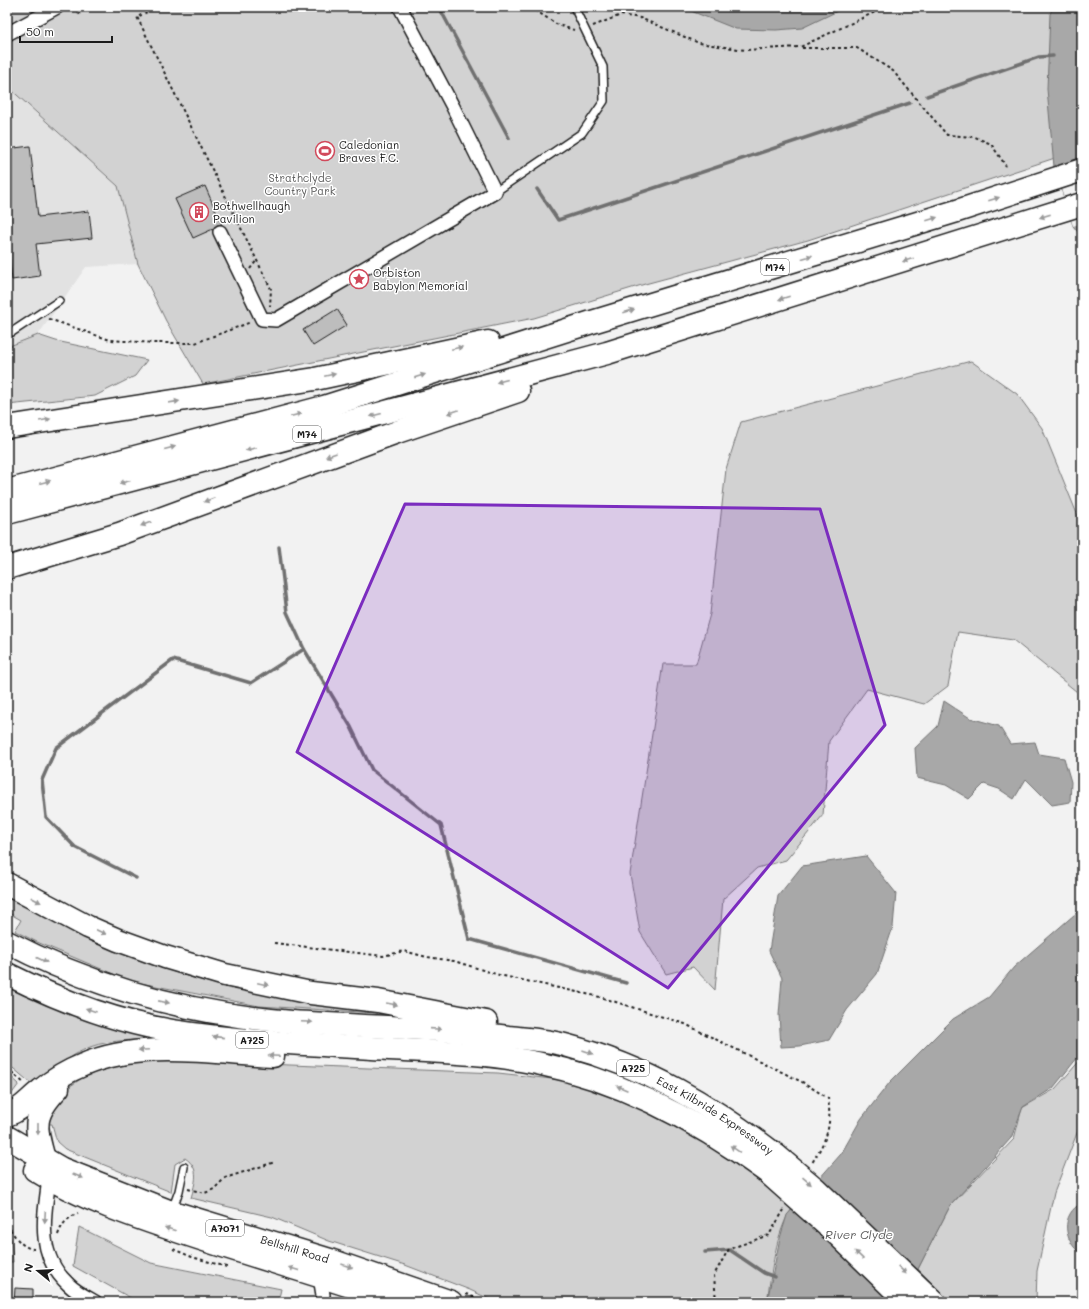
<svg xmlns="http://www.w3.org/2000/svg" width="1089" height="1309" viewBox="0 0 1089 1309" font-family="Mali,sans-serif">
<rect width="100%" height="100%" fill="#f2f2f2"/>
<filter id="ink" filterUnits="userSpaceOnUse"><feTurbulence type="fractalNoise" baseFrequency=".025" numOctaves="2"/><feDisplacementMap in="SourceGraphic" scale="8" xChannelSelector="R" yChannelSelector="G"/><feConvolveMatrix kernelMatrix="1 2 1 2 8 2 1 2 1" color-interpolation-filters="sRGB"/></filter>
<g filter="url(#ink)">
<path fill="#e2e2e2" d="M 7,86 L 118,186 L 138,264 L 86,267 L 38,335 L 7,347 Z"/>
<g fill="#d2d2d2" stroke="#777">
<path d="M 7,7 L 1082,7 L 1082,149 L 808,240 L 645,284 L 534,318 L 203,384 L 166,321 L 138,264 L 118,186 L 7,86 Z"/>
<path d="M 38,335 L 56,341 L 147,360 L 135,376 L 95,396 L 7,405 L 7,347 Z"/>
<path d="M 971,361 L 1017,394 L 1042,428 L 1082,526 L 1082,696 L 1013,640 L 958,632 L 948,686 L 924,704 L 867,689 L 829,741 L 823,815 L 786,860 L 757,868 L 723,899 L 715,990 L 693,967 L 666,974 L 640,932 L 630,874 L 663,664 L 696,664 L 710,614 L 726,469 L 741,422 Z"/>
<path d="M 7,897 C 67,926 126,958 190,977 C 251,994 315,1004 377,1013 L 259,1006 L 130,981 L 37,942 L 15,931 L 21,920 L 7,912 Z"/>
<path d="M 7,985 L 162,1040 C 139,1040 112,1039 90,1047 C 70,1055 51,1072 33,1085 L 7,1063 Z"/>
<path d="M 1082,1058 L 1082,1120 L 1054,1193 L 1037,1271 L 1036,1302 L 951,1302 L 918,1269 L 950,1206 L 1014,1139 L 1022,1108 L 1055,1089 Z"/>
<path d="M 134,1059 L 498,1073 L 570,1081 L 643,1108 L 723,1151 L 792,1209 C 776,1230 771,1275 767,1302 L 496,1302 L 470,1290 L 405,1265 L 329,1241 L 272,1217 L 191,1198 C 195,1182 201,1169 185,1158 L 175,1164 L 171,1192 L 65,1149 L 57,1142 L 52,1124 L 43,1124 L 63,1091 L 85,1076 Z"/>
<path d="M 7,1073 L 19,1084 L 7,1100 Z"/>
<path d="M 79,1227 L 151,1263 L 281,1289 L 278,1302 L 138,1302 L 73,1266 Z"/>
<path d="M 7,1233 L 11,1239 L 13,1262 L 7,1262 Z"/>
</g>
<g fill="#a8a8a8" stroke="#707070">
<path d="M 681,7 L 846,7 L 802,28 L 776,30 L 736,29 Z"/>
<path d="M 1053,7 L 1082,7 L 1082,237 L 1073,226 L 1054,167 L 1047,89 L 1050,14 Z"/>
<path d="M 944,701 L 970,718 L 999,726 L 1010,744 L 1035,742 L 1039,754 L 1064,758 L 1071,782 L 1070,802 L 1052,805 L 1026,779 L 1014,799 L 999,789 L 984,784 L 969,799 L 946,785 L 917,778 L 915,748 L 938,726 Z"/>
<path d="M 866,856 L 896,893 L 893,927 L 877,974 L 847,1010 L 829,1040 L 800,1046 L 781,1047 L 779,1015 L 782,978 L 769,951 L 778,896 L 802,866 Z"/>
<path d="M 1082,908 L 1082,1052 L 1053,1088 L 1023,1107 L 1011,1138 L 950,1206 L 918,1269 L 888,1302 L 767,1302 L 780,1238 L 787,1215 L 841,1154 L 861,1119 L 890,1082 L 953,1019 L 989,997 L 1014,967 Z"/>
<path d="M 1082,1203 L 1082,1254 C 1063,1242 1060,1214 1082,1203 Z"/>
</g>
<path fill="#f2f2f2" d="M 1082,158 L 1082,223 L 1073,226 L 1054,167 Z"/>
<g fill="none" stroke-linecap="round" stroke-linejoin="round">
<g stroke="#707070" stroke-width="3.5">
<path d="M 439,7 L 509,138"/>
<path d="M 927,96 L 1039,57 L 1053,56"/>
<path d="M 537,189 L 558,220 L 910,103"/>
<path d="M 279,547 L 287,612 L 304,649 L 351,727 L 372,770 L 441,825 L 469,939 L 626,983"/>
<path d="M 136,878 L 75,847 L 46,817 L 42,780 L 56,748 L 173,660 L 251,683 L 304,649"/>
<path d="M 705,1252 L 730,1250 L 764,1273 L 775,1277"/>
</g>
</g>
<g fill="#bdbdbd" stroke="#1c1c1c">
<path d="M 30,146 L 38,217 L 89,211 L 92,238 L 36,244 L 40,276 L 12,280 L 7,235 L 7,149 Z"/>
<path d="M 205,186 L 222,225 L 217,225 L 213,229 L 193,238 L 175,199 Z"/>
<path d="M 337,309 L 347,325 L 313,346 L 303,330 Z"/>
<path d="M 15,1288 L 33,1289 L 33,1302 L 14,1302 Z"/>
</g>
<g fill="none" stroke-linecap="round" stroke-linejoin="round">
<defs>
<g id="service">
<path d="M 495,192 L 582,133 L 604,101 L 603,67 L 574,7"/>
<path d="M 7,331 L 12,332 L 59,301"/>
<path d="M 172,1210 L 179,1191 L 184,1167"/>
</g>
<g id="minor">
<path d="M 7,34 L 57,7"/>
<path d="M 220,232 L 262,319 L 276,320 L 495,192 L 453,107 L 400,7"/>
<path d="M 49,1179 C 44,1218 36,1255 69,1285 C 76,1292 86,1297 95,1302"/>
<path d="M 320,1277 L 323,1295 L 322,1302"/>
</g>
<g id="trunk">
<path d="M 7,884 L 88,927 L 118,940 L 165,957 L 225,975 L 311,993 L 378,1001 L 486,1022"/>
<path id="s1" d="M 7,942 C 97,989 191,1014 292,1022 C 364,1027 437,1027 508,1037 C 527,1039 547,1040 565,1045 C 647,1067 711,1105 777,1156"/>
<path d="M 7,974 C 59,1000 115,1022 173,1031 C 250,1043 328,1045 405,1050 C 449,1052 493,1054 537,1063 C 621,1080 698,1121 767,1172"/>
<path d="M 7,1115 C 22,1110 29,1099 41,1090 C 53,1080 68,1071 83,1065 C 139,1040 213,1053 273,1056"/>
<path id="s2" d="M 7,1137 L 62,1169 L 166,1210 L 330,1260 L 451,1302"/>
<path d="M 46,1167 C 37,1130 28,1119 58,1088"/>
<path d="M 35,1170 C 81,1199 132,1216 183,1233 C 254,1257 327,1277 398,1302"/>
</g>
<g id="motorway">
<path d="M 7,427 L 315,379 L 488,342"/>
<path d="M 7,491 L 324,407 L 592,322 L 957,211 L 1082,170"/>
<path d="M 7,513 L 607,353 L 1082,204"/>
<path d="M 7,568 L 119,534 L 397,432 L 518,391"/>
</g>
</defs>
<use href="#service" stroke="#1c1c1c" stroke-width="10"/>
<use href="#minor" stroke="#1c1c1c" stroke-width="16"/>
<use href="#trunk" stroke="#1c1c1c" stroke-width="25"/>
<use href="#motorway" stroke="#1c1c1c" stroke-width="25"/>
<g stroke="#1c1c1c" stroke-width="2" stroke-dasharray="3 3" stroke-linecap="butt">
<path d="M 75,7 L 80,15"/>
<path d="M 158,7 L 137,17 L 271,289 L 270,306"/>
<path d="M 530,7 L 558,25 L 574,30"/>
<path d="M 593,26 L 621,15 L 640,18 L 699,43 L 745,50 L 800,47 L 886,7"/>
<path d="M 802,48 L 857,48 L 893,71 L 947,135 L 975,137 L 991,144 L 1006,166"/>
<path d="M 250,269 L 257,260"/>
<path d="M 49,319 L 110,340 L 154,343 L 195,343 L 251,322"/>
<path d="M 274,943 L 383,956 L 404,951 L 427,957 L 454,961 L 499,975 L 600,997 L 685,1024 L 804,1083 L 828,1098 C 832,1128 827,1138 812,1163"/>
<path d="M 7,1068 L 24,1083"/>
<path d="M 188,1189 L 205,1193 L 214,1189 L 225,1178 L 275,1162"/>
<path d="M 7,1224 C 13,1234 21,1248 34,1249"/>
<path d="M 58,1235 C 62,1223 68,1218 78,1213"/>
<path d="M 173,1249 L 192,1257 L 227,1267"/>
<path d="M 466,1294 L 485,1302"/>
<path d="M 716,1302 L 714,1275 L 727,1252 L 729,1249 L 769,1235 L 784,1210"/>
</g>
<use href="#service" stroke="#fff" stroke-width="7"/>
<use href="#minor" stroke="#fff" stroke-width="13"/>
<use href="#trunk" stroke="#fff" stroke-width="22"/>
<use href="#motorway" stroke="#fff" stroke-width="22"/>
<defs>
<g id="trunk-bridge">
<path d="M 777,1156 L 816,1189 L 934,1302"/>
<path d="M 767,1172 L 841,1238 L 907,1302"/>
</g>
</defs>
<use href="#trunk-bridge" stroke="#1c1c1c" stroke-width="25" stroke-linecap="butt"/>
<use href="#trunk-bridge" stroke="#fff" stroke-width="22"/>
</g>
<defs><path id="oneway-solid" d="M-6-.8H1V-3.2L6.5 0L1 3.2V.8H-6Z"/></defs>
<g fill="#999">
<use href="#oneway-solid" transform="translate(994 199) rotate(-18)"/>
<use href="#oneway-solid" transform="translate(1045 216) rotate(162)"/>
<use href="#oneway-solid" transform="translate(932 219) rotate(-17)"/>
<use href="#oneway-solid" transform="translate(807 257) rotate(-17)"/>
<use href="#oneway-solid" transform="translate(908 260) rotate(163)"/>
<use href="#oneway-solid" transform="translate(784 298) rotate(163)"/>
<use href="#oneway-solid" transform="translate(629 311) rotate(-17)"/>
<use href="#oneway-solid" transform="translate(457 348) rotate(-12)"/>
<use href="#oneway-solid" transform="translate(330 375) rotate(-12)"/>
<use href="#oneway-solid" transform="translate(420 376) rotate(-18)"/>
<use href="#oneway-solid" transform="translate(502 381) rotate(165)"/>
<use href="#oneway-solid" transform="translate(174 402) rotate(-9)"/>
<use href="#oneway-solid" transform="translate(453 412) rotate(161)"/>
<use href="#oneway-solid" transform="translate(296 415) rotate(-15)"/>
<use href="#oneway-solid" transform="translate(376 415) rotate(165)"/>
<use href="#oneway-solid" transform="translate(45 420) rotate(-10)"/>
<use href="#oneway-solid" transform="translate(170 448) rotate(-15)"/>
<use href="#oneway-solid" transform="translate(251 449) rotate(165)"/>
<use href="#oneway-solid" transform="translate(331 455) rotate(160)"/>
<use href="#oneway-solid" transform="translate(45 482) rotate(-15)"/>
<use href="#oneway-solid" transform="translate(125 482) rotate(165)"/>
<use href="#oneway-solid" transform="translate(209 500) rotate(159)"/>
<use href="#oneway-solid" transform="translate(146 524) rotate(159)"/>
<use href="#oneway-solid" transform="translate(36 900) rotate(28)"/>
<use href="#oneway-solid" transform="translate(101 932) rotate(24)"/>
<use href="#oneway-solid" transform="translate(42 960) rotate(25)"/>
<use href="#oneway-solid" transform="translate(263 984) rotate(12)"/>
<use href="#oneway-solid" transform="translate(164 1002) rotate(11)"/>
<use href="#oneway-solid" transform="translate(392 1004) rotate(10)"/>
<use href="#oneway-solid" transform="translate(91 1010) rotate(-161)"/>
<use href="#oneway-solid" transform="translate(307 1022) rotate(3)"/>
<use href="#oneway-solid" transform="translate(436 1029) rotate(4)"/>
<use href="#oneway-solid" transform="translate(218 1037) rotate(-174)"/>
<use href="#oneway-solid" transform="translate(144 1050) rotate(177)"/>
<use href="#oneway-solid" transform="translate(588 1052) rotate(20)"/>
<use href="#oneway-solid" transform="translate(274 1056) rotate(-177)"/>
<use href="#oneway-solid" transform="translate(622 1088) rotate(-157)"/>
<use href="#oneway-solid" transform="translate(38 1129) rotate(90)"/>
<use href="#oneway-solid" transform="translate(735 1149) rotate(-146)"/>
<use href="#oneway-solid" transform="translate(78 1176) rotate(23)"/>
<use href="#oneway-solid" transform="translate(807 1181) rotate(41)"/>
<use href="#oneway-solid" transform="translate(45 1217) rotate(93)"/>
<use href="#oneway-solid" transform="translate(170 1229) rotate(-162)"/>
<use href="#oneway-solid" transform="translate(859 1255) rotate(-136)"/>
<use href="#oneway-solid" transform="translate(347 1266) rotate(19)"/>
<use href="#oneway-solid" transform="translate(294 1269) rotate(-163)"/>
<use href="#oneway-solid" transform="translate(902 1270) rotate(44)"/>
</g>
</g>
<path fill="#7b2cbf" fill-opacity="0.2" stroke="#7b2cbf" stroke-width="3" stroke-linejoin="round" d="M 405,504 L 820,509 L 885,725 L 668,988 L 297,752 Z"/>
<defs>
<symbol id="stadium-ring" viewBox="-11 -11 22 22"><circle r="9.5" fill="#fff" stroke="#d1495b" stroke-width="1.5"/><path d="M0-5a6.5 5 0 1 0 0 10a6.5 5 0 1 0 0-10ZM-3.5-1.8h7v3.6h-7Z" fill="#d1495b"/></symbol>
<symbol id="building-ring" viewBox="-11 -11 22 22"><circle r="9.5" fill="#fff" stroke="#d1495b" stroke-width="1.5"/><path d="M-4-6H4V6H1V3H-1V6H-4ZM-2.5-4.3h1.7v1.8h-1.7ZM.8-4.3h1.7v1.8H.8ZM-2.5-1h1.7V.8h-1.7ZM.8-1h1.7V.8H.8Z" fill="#d1495b"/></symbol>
<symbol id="sight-ring" viewBox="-11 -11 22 22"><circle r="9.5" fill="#fff" stroke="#d1495b" stroke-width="1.5"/><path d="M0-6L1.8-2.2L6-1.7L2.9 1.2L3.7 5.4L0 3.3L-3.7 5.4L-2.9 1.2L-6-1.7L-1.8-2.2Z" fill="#d1495b"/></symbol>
</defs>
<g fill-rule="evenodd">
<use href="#stadium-ring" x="314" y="140" width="22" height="22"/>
<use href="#building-ring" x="188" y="201" width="22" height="22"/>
<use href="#sight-ring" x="348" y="268" width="22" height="22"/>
</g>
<g text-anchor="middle" stroke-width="3" stroke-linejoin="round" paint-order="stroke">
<g fill="#fff" stroke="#606060" stroke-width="1">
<rect x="761" y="259" width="28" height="16" rx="3"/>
<rect x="293" y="426" width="28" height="16" rx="3"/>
<rect x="236" y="1032" width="32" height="16" rx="3"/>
<rect x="617" y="1060" width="32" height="16" rx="3"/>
<rect x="206" y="1220" width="38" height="16" rx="3"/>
</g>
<g font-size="10" font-weight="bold" fill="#1c1c1c">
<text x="775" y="271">M74</text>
<text x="307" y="438">M74</text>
<text x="252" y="1044">A725</text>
<text x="633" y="1072">A725</text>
<text x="225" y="1232">A7071</text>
</g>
<g font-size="11" fill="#1c1c1c" stroke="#fff" text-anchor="start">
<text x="339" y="149">Caledonian<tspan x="339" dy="13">Braves F.C.</tspan></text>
<text x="213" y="210">Bothwellhaugh<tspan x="213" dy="13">Pavilion</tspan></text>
<text x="373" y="277">Orbiston<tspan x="373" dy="13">Babylon Memorial</tspan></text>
</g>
<g font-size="11" fill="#5c5c5c" stroke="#fff">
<text x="300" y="182">Strathclyde<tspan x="300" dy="13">Country Park</tspan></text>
</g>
<g font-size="11" fill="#1c1c1c" stroke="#fff">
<text dy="4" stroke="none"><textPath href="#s1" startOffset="739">East Kilbride Expressway</textPath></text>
<text dy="4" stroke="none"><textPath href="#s2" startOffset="310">Bellshill Road</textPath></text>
</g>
<g font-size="12" font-style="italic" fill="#5b5b5b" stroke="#fff">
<text x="859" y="1239">River Clyde</text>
</g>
</g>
<rect width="1089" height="1309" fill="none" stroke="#fff" stroke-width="24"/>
<rect x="12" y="12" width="1065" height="1285" fill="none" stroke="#1c1c1c" stroke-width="1.5" filter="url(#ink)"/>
<g transform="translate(38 1271) rotate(288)" stroke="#ffffff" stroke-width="3" paint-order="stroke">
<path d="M0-3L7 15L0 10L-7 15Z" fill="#1c1c1c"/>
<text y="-6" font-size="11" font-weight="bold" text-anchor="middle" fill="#1c1c1c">N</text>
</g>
<path d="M20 36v6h92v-6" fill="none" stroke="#1c1c1c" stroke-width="2"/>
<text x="26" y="36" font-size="12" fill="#1c1c1c" stroke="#ffffff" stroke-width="3" paint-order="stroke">50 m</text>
</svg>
